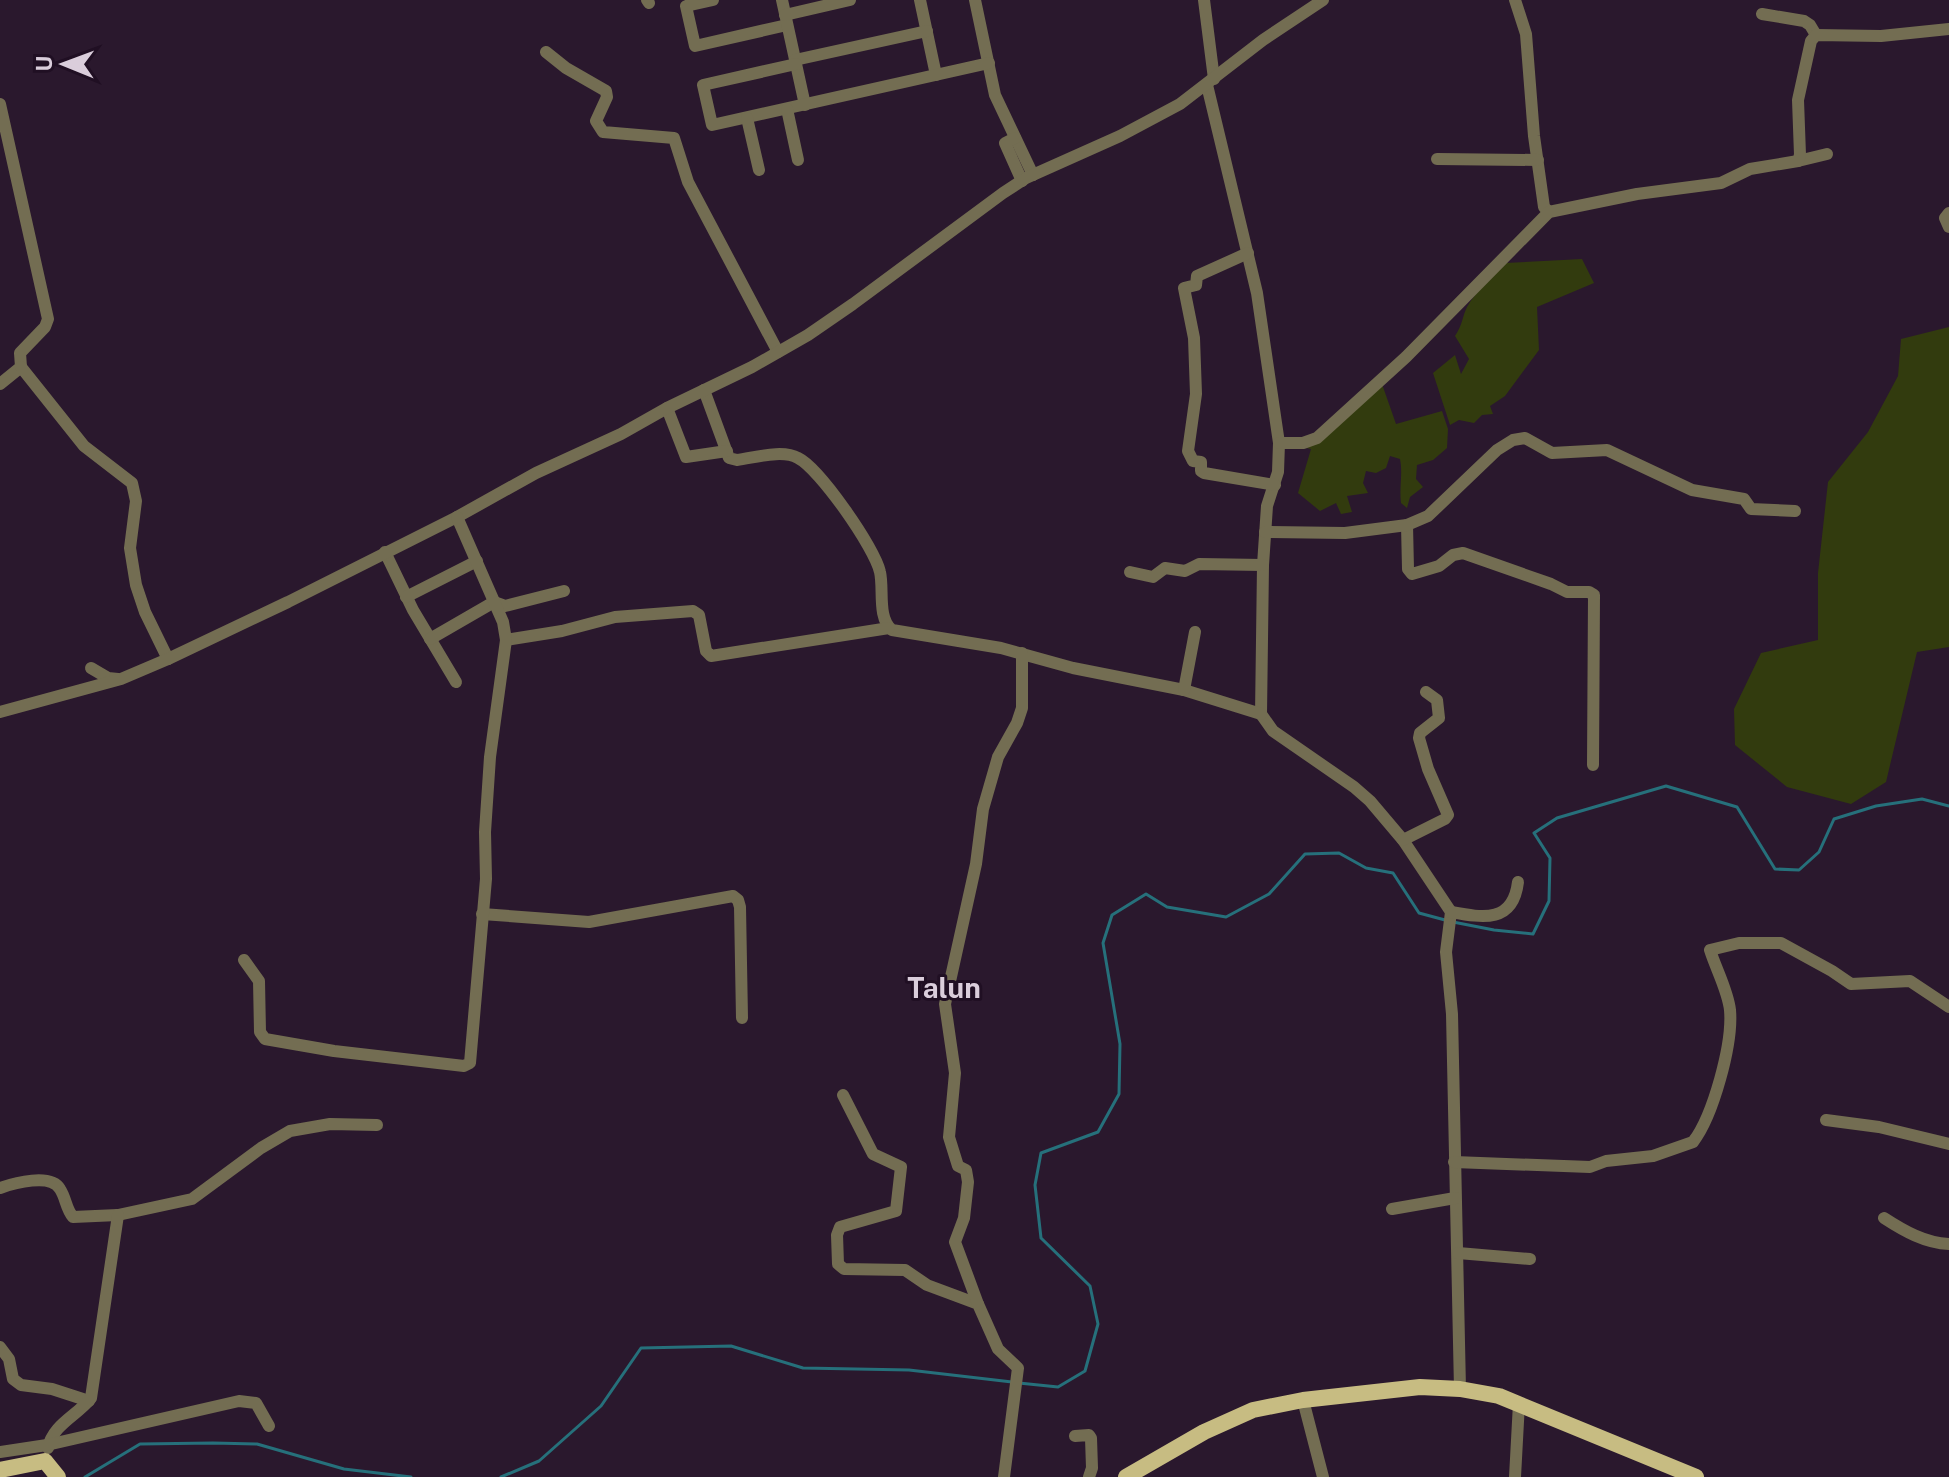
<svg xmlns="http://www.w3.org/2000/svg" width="1949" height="1477" viewBox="0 0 1949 1477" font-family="'Public Sans',sans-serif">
<rect width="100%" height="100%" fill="#2a182d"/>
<g fill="#323b0e">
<path d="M 1582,259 L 1594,283 L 1537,307 L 1539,350 L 1505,396 L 1490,406 L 1493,414 L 1482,415 L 1474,423 L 1459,420 L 1450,425 L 1433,373 L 1455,355 L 1461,374 L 1469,359 L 1455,336 C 1463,324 1462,317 1467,307 C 1476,291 1493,276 1505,263 Z"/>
<path d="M 1949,327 L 1949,647 L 1917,652 L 1886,782 L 1851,804 L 1787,787 L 1735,745 L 1734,709 L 1761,653 L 1818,640 L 1818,573 L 1828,482 L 1868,432 L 1898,376 L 1901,339 Z"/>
<path d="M 1382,384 L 1396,424 L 1442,411 L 1448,429 L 1447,448 L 1433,460 L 1417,465 L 1416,479 L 1423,487 L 1410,497 L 1407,508 L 1401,503 C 1399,487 1403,474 1400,459 L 1390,456 L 1386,468 L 1376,473 L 1366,471 L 1363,483 L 1368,493 L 1347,496 L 1352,512 L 1341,514 L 1336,503 L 1320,511 L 1298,493 L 1311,449 L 1301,447 Z"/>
</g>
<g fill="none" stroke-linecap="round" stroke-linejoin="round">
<g stroke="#26707b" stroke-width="3">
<path d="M 1453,922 L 1494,930 L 1533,934 L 1549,901 L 1550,858 L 1534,833 L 1557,818 L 1666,786 L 1737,807 L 1775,869 L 1799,870 L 1819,852 L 1834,819 L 1876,806 L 1922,799 L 1949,806"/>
<path d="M 1019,1383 L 1058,1387 L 1085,1371 L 1098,1324 L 1090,1286 L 1041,1238 L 1035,1185 L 1041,1153 L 1098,1132 L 1119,1094 L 1120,1044 L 1103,943 L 1112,915 L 1146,894 L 1167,907 L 1226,917 L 1269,894 L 1305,854 L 1339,853 L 1366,868 L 1393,873 L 1419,913 L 1445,920"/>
<path d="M 85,1477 L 140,1444 L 213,1443 L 257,1444 L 344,1469 L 411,1477"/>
<path d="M 501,1477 L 539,1461 L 601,1406 L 641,1348 L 731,1346 L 803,1368 L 909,1370 L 1012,1382"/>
</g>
<g stroke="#736d52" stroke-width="12">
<path d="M 647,0 L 649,3"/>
<path d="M 713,0 L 686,6 L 695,46 L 787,25"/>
<path d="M 782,0 L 805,105"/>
<path d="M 920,0 L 936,75"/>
<path d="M 975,0 L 995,95 L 1033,175"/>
<path d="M 1204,0 L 1214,79"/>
<path d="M 1515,0 L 1526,34 L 1534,136 L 1544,207 L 1549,212"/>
<path d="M 1762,14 L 1804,21 L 1810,25 L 1816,35"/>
<path d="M 785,15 L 850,0"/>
<path d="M 546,52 L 566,68 L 606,91 L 607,97 L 596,121 L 603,132 L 674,138 L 688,182 L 778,352"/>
<path d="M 795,60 L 927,31"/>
<path d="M 796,64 L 703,85 L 712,125 L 989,63"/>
<path d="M 1207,85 L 1257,293 L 1279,443 L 1278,472 L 1267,506 L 1263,565 L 1261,714 L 1273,731 L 1354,787 L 1370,801 L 1403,840 L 1451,912 L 1446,952 L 1452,1014 L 1460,1389"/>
<path d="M 0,104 L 48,319 L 45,327 L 20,353 L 21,367 L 0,384"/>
<path d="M 787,109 L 798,160"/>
<path d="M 747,118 L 759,170"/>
<path d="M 1015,138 L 1005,143 L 1022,181"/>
<path d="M 1437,159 L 1538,160"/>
<path d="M 1798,161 L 1827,154"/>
<path d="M 1949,213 L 1945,218 L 1949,227"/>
<path d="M 1248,253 L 1197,276 L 1196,285 L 1184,288 L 1194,338 L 1196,394 L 1188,451 L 1193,461 L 1201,462 L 1201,471 L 1204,473 L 1275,485"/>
<path d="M 21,367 L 84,446 L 132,483 L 136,501 L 130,548 L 136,585 L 145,612 L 168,659"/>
<path d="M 704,390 L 729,458 L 737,460 C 754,458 782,449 798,458 C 819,468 875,548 880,572 C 884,589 877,618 892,630 L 1001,648 L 1073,668 L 1184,690 L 1261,714"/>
<path d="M 667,408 L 686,457 L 727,451"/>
<path d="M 1279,443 L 1303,443 L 1317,438 L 1406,357 L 1549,212 L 1637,194 L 1721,183 L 1750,169 L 1798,161 L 1800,155 L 1798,100 L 1811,41 L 1816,35 L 1881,36 L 1949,29"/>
<path d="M 1407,525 L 1408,569 L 1412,574 L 1439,566 L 1453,555 L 1463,553 L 1551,584 L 1567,592 L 1589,592 L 1594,595 L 1593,765"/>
<path d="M 1265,532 L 1345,533 L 1407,525 L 1428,516 L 1497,450 L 1513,440 L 1525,438 L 1552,453 L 1607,450 L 1692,490 L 1744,499 L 1751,509 L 1795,511"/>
<path d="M 385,552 L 413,610 L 456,682"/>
<path d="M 1130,572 L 1153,577 L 1165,568 L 1185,571 L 1199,564 L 1263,565"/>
<path d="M 406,597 L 477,561"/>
<path d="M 430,639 L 494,602 L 505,606 L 564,591"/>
<path d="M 506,640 L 562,631 L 615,617 L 693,611 L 699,615 L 706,651 L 711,656 L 889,628"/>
<path d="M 91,668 L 108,678 L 118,679"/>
<path d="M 1184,690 L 1195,632"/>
<path d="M 0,712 L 121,679 L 168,659 L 288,602 L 457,517 L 536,473 L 621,434 L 667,408 L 752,367 L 808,335 L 853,304 L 1003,193 L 1026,178 L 1120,136 L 1180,104 L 1263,40 L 1323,0"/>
<path d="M 1403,840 L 1445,819 L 1448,815 L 1428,769 L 1419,738 L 1420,733 L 1439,718 L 1437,700 L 1426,692"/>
<path d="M 1451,912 C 1484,918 1513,923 1518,882"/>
<path d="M 482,914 L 589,922 L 733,896 L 738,900 L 740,907 L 742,1018"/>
<path d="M 244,960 L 259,981 L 260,1032 L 265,1039 L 334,1051 L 464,1066 L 470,1063 L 486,879 L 485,832 L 490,757 L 506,640 L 503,622 L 457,517"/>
<path d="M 843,1095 L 873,1154 L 901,1167 L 896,1211 L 840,1227 L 837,1235 L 838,1264 L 844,1269 L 905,1270 L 927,1285 L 978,1304 L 998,1349 L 1018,1368 L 1004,1477"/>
<path d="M 1826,1120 L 1879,1127 L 1949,1144"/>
<path d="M 1454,1162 L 1590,1167 L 1606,1161 L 1653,1156 L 1693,1142 C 1713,1116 1733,1044 1730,1010 C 1728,991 1716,969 1710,950 L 1739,943 L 1781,943 L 1832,971 L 1851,984 L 1910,981 L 1949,1007"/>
<path d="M 0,1188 C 14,1183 51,1173 60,1189 C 66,1198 66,1209 73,1217 L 118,1215 L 192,1199 L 261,1148 L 290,1131 L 330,1124 L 377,1125"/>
<path d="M 1392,1209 L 1455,1198"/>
<path d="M 1884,1218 C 1904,1231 1925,1243 1949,1244"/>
<path d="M 1458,1253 L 1530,1259"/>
<path d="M 978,1304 L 955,1242 L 964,1218 L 968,1182 L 966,1170 L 958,1166 L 949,1137 L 955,1073 L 945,1004 L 976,864 L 983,809 L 998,757 L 1017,723 L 1022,708 L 1022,653"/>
<path d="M 0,1347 L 9,1359 L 13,1379 L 21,1385 L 52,1389 L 89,1401"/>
<path d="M 1303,1400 L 1323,1477"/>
<path d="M 1075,1436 L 1089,1435 L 1091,1438 L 1092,1468 L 1089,1477"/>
<path d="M 48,1448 C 53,1424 77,1416 91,1398 L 118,1215"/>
<path d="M 0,1452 L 47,1445 L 239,1401 L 256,1403 L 269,1426"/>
<path d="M 1515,1477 L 1519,1403"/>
</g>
<g stroke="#c7bc82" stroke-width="16">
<path d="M 0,1470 L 45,1461 L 58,1477"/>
<path d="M 1126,1477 L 1204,1432 L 1253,1410 L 1303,1400 L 1420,1387 L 1460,1389 L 1499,1396 L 1696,1477"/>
</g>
</g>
<g text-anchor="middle" stroke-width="6" stroke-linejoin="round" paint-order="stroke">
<g font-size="28" font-weight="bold" fill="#dacddb" stroke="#200f23">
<text x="944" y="998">Talun</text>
</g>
</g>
<g transform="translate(64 64) rotate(271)" stroke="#200f23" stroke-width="6" paint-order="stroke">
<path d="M0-6L14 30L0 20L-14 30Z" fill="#dacddb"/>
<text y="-12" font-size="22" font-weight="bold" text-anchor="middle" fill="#dacddb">U</text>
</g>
</svg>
